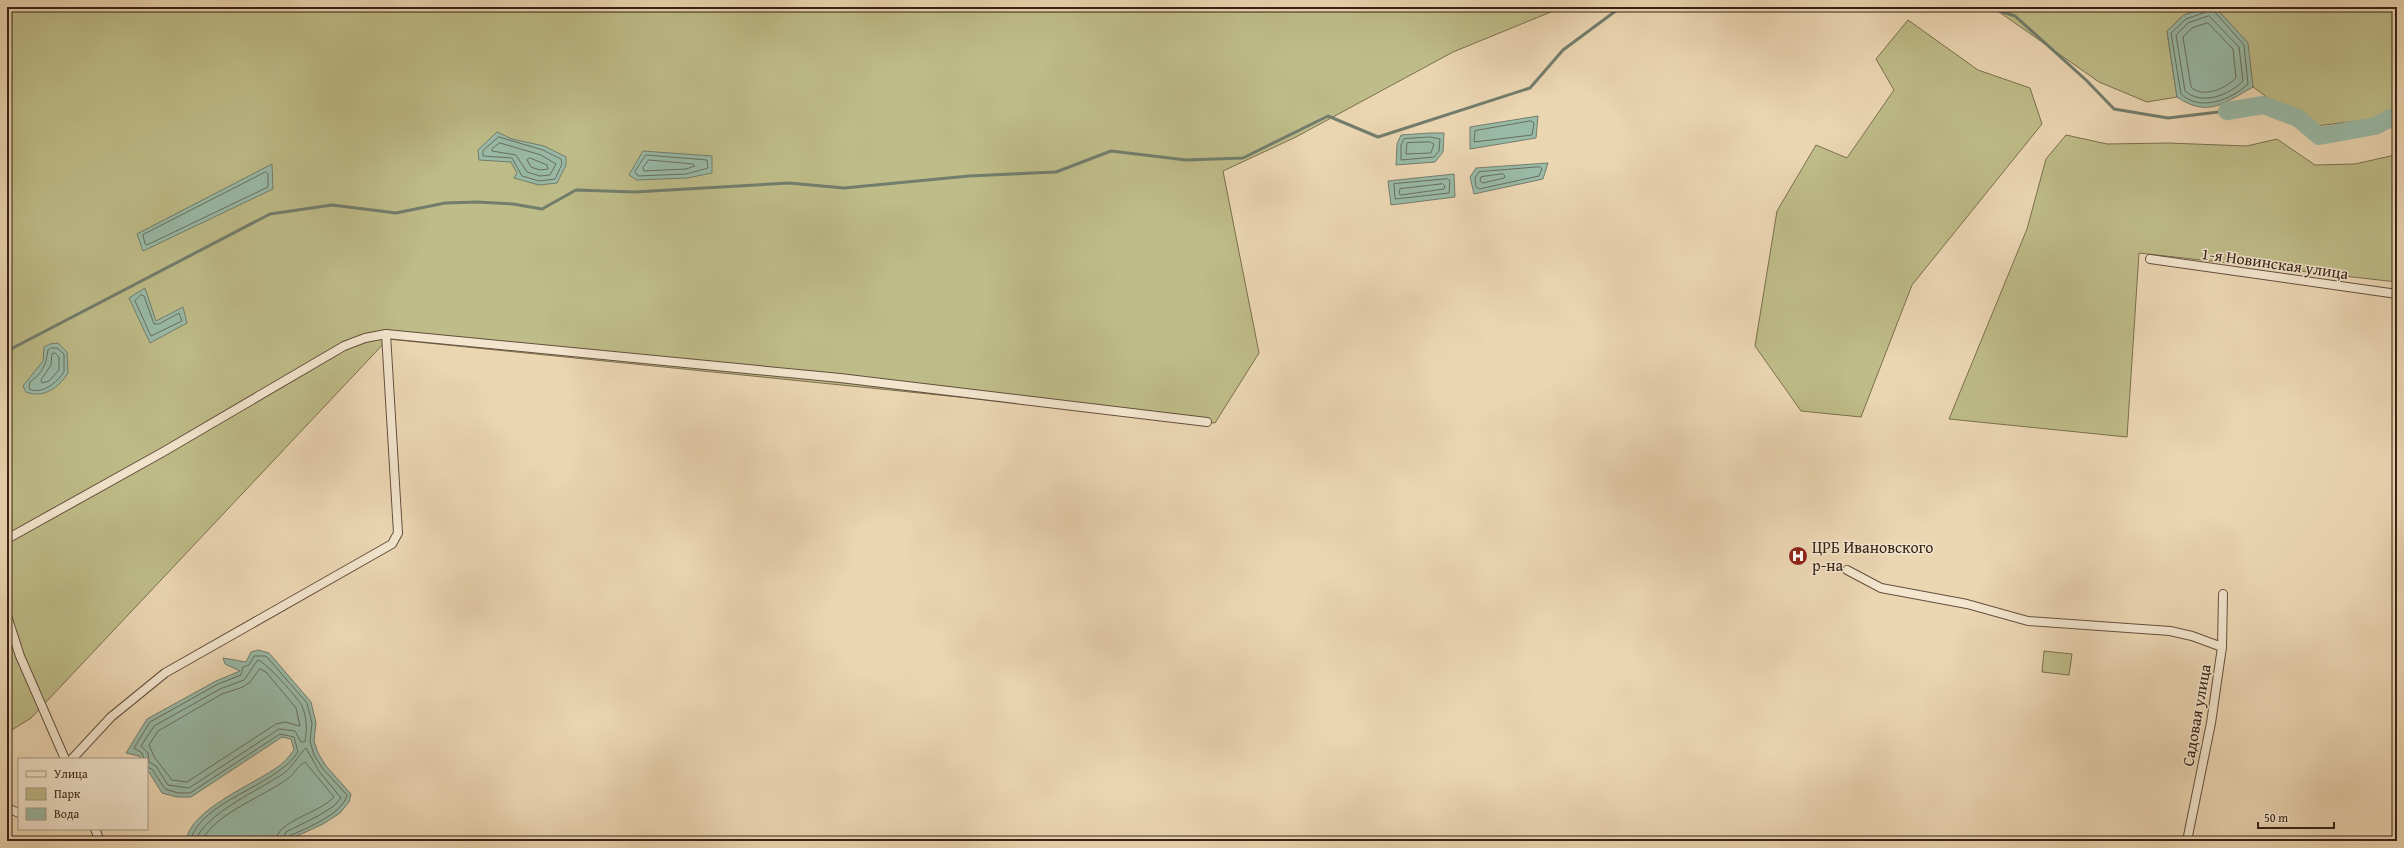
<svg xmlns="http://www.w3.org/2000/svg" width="2404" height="848" viewBox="0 0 2404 848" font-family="'Gentium Book Plus',serif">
<rect width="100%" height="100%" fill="#ebd6b2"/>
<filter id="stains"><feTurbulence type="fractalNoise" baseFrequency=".005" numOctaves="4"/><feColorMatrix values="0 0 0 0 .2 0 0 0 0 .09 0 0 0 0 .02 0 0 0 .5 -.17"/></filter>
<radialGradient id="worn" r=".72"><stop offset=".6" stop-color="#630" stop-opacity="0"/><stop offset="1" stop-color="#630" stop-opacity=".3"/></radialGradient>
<g fill="#bebc88" stroke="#7b6f4f">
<path d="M 7,7 L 1563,7 L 1453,52 L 1296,137 L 1223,171 L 1259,353 L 1215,423 L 388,339 L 31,718 L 7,733 Z"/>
<path d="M 1992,7 L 2209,7 L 2184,15 L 2167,31 L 2177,97 L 2147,102 L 2099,82 Z"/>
<path d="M 2215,7 L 2397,7 L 2397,116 L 2308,127 L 2253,87 L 2247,43 Z"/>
<path d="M 1908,20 L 1978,70 L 2030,88 L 2042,124 L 1912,285 L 1861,417 L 1801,411 L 1755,346 L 1777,211 L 1816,145 L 1847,158 L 1894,90 L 1876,59 Z"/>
<path d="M 2066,135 L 2107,144 L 2168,143 L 2247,146 L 2277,139 L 2315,165 L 2355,164 L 2395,155 L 2397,157 L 2397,282 L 2139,253 L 2127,437 L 1949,419 L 2027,229 L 2046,159 Z"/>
<path d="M 2044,651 L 2072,654 L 2069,675 L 2042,672 Z"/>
</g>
<g fill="#99baa7" stroke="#727d6d">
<path d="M 2209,7 L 2215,7 L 2248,43 L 2253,87 C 2224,103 2208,118 2177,97 L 2167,31 L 2184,15 Z"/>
<path d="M 1538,116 L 1536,138 L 1470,149 L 1470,127 Z"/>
<path d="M 497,132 L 512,139 L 544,146 L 566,157 L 566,165 L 557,183 L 539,185 L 514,178 L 517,173 L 511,162 L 479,160 L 478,150 Z"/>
<path d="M 1430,133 L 1444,133 L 1443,152 L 1435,162 L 1396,165 L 1397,144 L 1401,135 Z"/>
<path d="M 643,151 L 712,156 L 712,173 L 687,178 L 637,180 L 629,175 Z"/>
<path d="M 1548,163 L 1543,179 L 1474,194 L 1470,177 L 1476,168 Z"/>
<path d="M 272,164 L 273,189 L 143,251 L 137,234 Z"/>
<path d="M 1454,174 L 1455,197 L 1391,205 L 1388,181 Z"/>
<path d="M 145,288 L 156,321 L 183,307 L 187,323 L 150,343 L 129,298 Z"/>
<path d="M 58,343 L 67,352 L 68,373 C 59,387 44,399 26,392 L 23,386 L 43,361 L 44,347 L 50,344 Z"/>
<path d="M 258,650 L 269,653 L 311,702 L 316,723 L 314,741 L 318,753 L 326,766 L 351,794 L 349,802 L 340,813 L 323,824 L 286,841 L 186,841 C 190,809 255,784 279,766 C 285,762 290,755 294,750 L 291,739 L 282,737 L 191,797 L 177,797 L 162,793 L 147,769 L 147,759 L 141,759 L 139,756 L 126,753 L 147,719 L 216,681 L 240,671 L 225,664 L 223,658 L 246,662 L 251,652 Z"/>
</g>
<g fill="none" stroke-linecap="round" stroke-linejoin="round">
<g stroke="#686e5e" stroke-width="1">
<path d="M 2208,7 L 2206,12 L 2186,19 L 2171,33 L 2181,94 C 2200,112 2231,100 2248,84 L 2244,45 L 2214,11 L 2213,7"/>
<path d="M 2209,16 L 2239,47 L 2243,81 C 2229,95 2202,106 2185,91 L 2176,35 L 2188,23 Z"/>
<path d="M 2208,23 L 2233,49 L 2236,78 C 2226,88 2203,99 2191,87 L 2183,37 L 2192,28 Z"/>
<path d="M 1531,121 L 1534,123 L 1532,135 L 1474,142 L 1475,131 Z"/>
<path d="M 499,137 L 543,150 L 561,159 L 562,164 L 555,179 L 539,181 L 522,176 L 512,158 L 483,156 L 483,151 Z"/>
<path d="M 1430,137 L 1440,139 L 1439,151 L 1434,157 L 1401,160 L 1401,145 L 1404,139 Z"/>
<path d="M 1430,142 L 1434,144 L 1431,153 L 1406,154 L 1407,143 Z"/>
<path d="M 500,143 L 541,155 L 556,164 L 550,175 L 540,176 L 527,172 L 516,155 L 492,151 L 492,149 Z"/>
<path d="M 646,155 L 707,160 L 708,168 L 686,174 L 638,176 L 635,172 Z"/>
<path d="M 530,158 L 547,165 L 548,169 L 540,170 L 531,167 L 527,160 Z"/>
<path d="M 649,160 L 693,164 L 695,166 L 686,169 L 644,171 L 643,168 Z"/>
<path d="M 1540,167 L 1542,169 L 1539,176 L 1479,189 L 1476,187 L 1475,178 L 1479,172 Z"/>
<path d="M 266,172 L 268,174 L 268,187 L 147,245 L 145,244 L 143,235 Z"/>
<path d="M 1503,174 L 1505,176 L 1504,178 L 1483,183 L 1480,181 L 1481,177 Z"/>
<path d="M 1448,179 L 1450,181 L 1449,193 L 1395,199 L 1394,184 Z"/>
<path d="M 1443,184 L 1445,186 L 1444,189 L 1401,195 L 1399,194 L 1400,189 Z"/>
<path d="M 141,295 L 144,296 L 154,324 L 159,324 L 179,313 L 182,321 L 151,336 L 135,301 Z"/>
<path d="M 51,348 L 57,348 L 64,354 L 64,372 C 57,382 43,395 29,389 L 30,382 C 42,373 46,366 48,350 Z"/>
<path d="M 55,353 L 59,357 L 59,370 L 49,381 L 42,383 L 41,380 L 51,365 L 52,354 Z"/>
<path d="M 258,660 C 264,660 299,699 302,706 C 307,718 307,730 305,742 L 301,742 L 295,731 L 279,729 L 189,788 L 168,785 L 156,766 L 149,762 L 148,753 L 141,746 L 154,726 L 220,689 L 244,680 Z"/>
<path d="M 260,669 L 266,672 L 296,708 L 300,726 L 285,722 L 276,724 L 187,782 L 172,780 L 155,758 L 149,745 L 158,731 L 222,694 L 243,687 L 250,682 Z"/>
<path d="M 144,759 L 142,753 L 134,748 L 150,722 L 218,684 L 241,675 L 243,667 L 249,665 L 254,656 L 266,656 L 307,703 L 312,723 L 310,741 L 314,755 L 323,769 L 347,795 C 343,814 305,829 289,836 L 287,841"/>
<path d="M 147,767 L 152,769 L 165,789 L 178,793 L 190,793 L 280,734 L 294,737 L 298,752 C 274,788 202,799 190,841"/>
<path d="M 195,841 C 207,812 258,791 284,773 C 292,768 302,750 306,748 L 319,771 L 341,798 L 334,806 L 318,816 L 286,832 L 282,841"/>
<path d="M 202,841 C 213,814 267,795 290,777 C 295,772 299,765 305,762 L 334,797 C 320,813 276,821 276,841"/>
</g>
<g stroke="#727d6d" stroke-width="3">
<path d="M 1987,7 L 2015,16 L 2086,80 L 2114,109 L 2168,118 L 2227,111"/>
<path d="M 7,351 L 270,214 L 332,205 L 396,213 L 445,203 L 477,202 L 513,204 L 542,209 L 576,190 L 635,192 L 789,183 L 844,188 L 969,176 L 1056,172 L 1111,151 L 1186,160 L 1243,158 L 1328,116 L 1378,137 L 1530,88 L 1563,50 L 1621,7"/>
</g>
<path stroke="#99baa7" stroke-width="18" d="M 2227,111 L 2263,105 L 2298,118 L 2319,136 L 2375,126 L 2397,115"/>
<defs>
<g id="street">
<path d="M 2150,259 L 2397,294"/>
<path d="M 7,539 L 163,452 L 344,346 L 365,338 L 386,334 L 840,378 L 1207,422"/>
<path d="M 1847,570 L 1881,588 L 1967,604 L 2028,621 L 2170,631 L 2192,636 L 2222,647"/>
<path d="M 7,616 L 20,656 L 65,759"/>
<path d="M 72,759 L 111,717 L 165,673 L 392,544 L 398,533 L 386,334"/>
<path d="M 7,808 L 19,813"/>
<path d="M 95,829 L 100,841"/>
<path d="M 2187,841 L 2211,723 L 2222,647 L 2223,594"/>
</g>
</defs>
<use href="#street" stroke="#654f3d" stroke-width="10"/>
<use href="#street" stroke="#f2e4cd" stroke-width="8"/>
</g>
<defs>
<symbol id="hospital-disc" viewBox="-11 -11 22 22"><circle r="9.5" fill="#8f2418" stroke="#f2e4cd"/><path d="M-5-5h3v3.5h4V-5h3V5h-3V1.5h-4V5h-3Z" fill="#fff"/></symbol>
</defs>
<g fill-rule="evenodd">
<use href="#hospital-disc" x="1787" y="545" width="22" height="22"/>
</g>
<g text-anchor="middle" stroke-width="3" stroke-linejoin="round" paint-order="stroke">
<g font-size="16" fill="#382216" stroke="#f2e4cd">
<text transform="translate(2275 263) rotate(8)" y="6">1-я Новинская улица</text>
<text transform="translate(2196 715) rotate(-80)" y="6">Садовая улица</text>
</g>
<g font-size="16" fill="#382216" stroke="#f2e4cd" text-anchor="start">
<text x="1812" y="553">ЦРБ Ивановского<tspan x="1812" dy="18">р-на</tspan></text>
</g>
</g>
<rect width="2404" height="848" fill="none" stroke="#ebd6b2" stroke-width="24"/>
<rect x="8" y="8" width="2388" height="832" fill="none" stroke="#382216" stroke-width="2"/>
<rect x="12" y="12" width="2380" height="824" fill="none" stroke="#382216"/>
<rect x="18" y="758" width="130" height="72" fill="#f2e4cd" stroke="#a89684"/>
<rect x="26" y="771" width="20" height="6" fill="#f2e4cd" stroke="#a89684"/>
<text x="54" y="778" font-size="12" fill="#382216">Улица</text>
<rect x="26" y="788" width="20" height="12" fill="#bebc88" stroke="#a89684"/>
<text x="54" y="798" font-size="12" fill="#382216">Парк</text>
<rect x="26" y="808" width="20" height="12" fill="#99baa7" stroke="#a89684"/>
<text x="54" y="818" font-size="12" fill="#382216">Вода</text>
<path d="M2258 822v6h76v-6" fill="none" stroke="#382216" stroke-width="2"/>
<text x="2264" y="822" font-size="12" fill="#382216" stroke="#f2e4cd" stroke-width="3" paint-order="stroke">50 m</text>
<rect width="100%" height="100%" filter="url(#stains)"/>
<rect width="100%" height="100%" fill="url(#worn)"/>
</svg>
